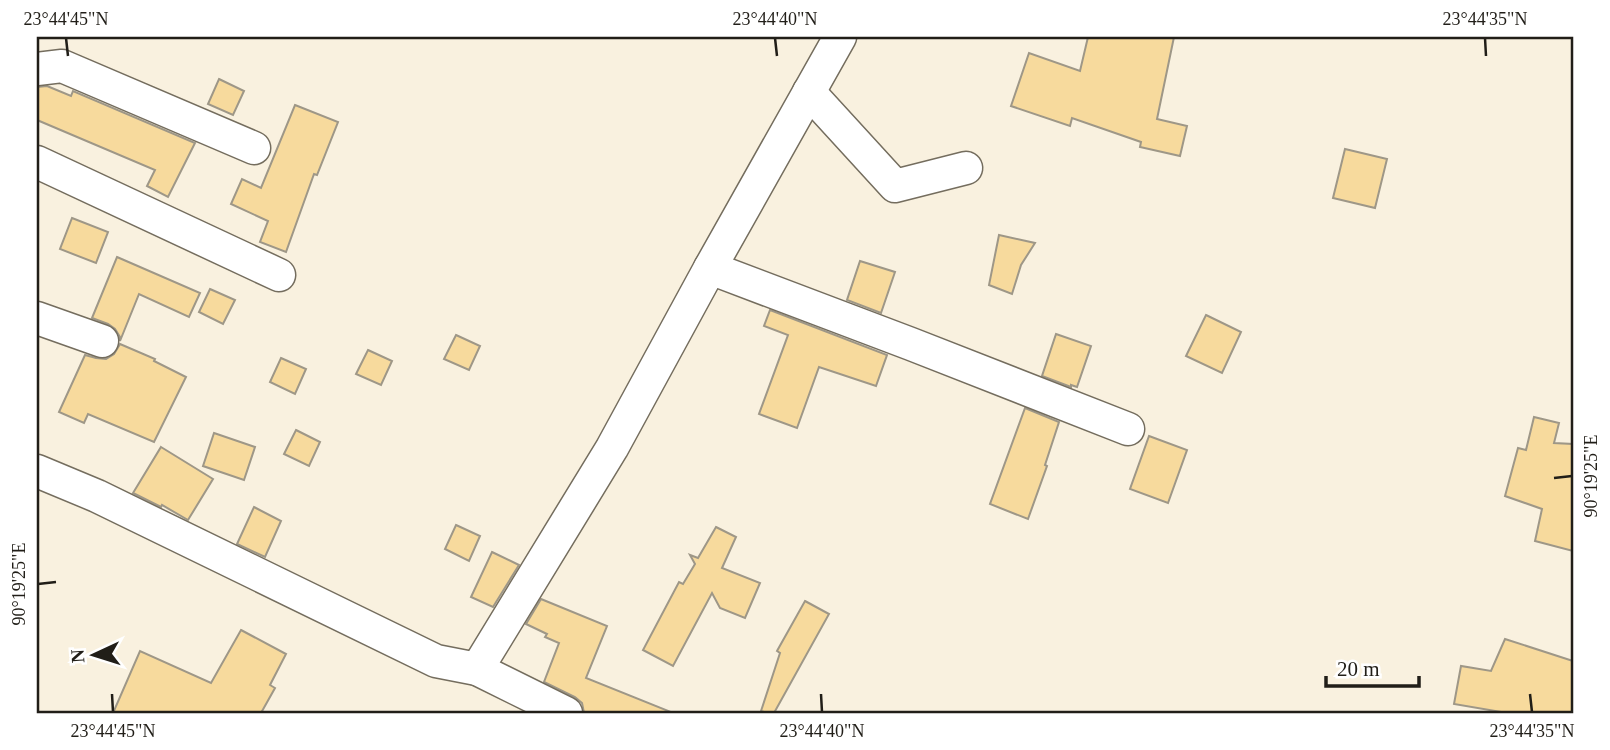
<svg xmlns="http://www.w3.org/2000/svg" width="1610" height="750" viewBox="0 0 1610 750" font-family="Georgia,serif">
  <style>
    .building { fill: #f7da9d; stroke: #9e9787; stroke-width: 2 }
    .lines { fill: none; stroke-linecap: round; stroke-linejoin: round }
    .minor-casing { stroke: #746d5e; stroke-width: 35 }
    .minor { stroke: #fff; stroke-width: 32 }
    .ticks { fill: none; stroke: #211e18; stroke-width: 2.5 }
    .neatline { fill: none; stroke: #211e18; stroke-width: 2.5 }
    .ticks-label { font-size: 18px; text-anchor: middle; fill: #211e18 }
  </style>
  <rect width="100%" height="100%" fill="#f9f1df"/>
  <g class="building">
    <polygon points="1088,37 1174,37 1157,119 1187,126 1180,156 1140,147 1141,142 1072,118 1070,126 1011,106 1029,53 1080,71"/>
    <polygon points="219,79 244,91 233,115 208,104"/>
    <polygon points="47,86 71,96 73,91 195,143 168,197 147,186 155,170 37,120 37,87"/>
    <polygon points="295,105 338,122 317,175 314,174 286,252 260,242 268,221 231,204 242,179 261,188"/>
    <polygon points="1345,149 1387,159 1375,208 1333,198"/>
    <polygon points="72,218 108,232 96,263 60,249"/>
    <polygon points="999,235 1035,243 1021,265 1012,294 989,285"/>
    <polygon points="117,257 200,293 189,317 139,294 120,341 120,337 115,329 108,324 92,318"/>
    <polygon points="860,261 895,272 881,313 847,300"/>
    <polygon points="210,289 235,300 223,324 199,312"/>
    <polygon points="770,310 887,355 876,386 819,367 797,428 759,414 788,335 764,326"/>
    <polygon points="1206,315 1241,332 1222,373 1186,356"/>
    <polygon points="1056,334 1091,346 1077,387 1071,385 1071,387 1042,376"/>
    <polygon points="456,335 480,346 469,370 444,359"/>
    <polygon points="120,344 155,359 154,361 186,377 154,442 88,414 84,423 59,412 85,355 96,358 106,359 114,354"/>
    <polygon points="368,350 392,361 381,385 356,374"/>
    <polygon points="281,358 306,369 295,394 270,382"/>
    <polygon points="1025,408 1059,422 1045,465 1047,466 1028,519 990,504"/>
    <polygon points="1534,417 1559,423 1554,443 1573,444 1573,551 1535,541 1542,509 1505,496 1518,448 1526,450"/>
    <polygon points="296,430 320,442 309,466 284,454"/>
    <polygon points="214,433 255,447 244,480 203,466"/>
    <polygon points="1149,436 1187,450 1168,503 1130,489"/>
    <polygon points="161,447 213,479 188,520 162,505 161,507 133,493"/>
    <polygon points="254,507 281,521 265,557 237,544"/>
    <polygon points="456,525 480,536 469,561 445,549"/>
    <polygon points="716,527 736,537 722,568 760,583 745,618 720,608 712,593 673,666 643,650 679,582 683,584 695,564 690,555 698,558"/>
    <polygon points="492,552 519,565 493,607 471,597"/>
    <polygon points="541,599 607,626 586,678 671,712 670,713 584,713 582,703 575,697 544,682 559,643 545,637 547,634 526,624"/>
    <polygon points="805,601 829,614 774,713 767,713 761,711 780,653 777,651"/>
    <polygon points="241,630 286,654 270,685 275,688 261,713 113,713 140,651 211,683"/>
    <polygon points="1505,639 1573,661 1573,713 1507,713 1454,704 1461,666 1491,671"/>
  </g>
  <g class="lines">
    <g class="minor-casing">
      <g id="minor">
        <polyline points="37,69 62,66 254,148"/>
        <polyline points="809,92 895,186 966,168"/>
        <polyline points="37,162 279,275"/>
        <polyline points="710,268 840,37"/>
        <polyline points="37,318 102,341"/>
        <polyline points="37,471 97,496 436,661 477,669 566,713"/>
        <polyline points="477,669 612,448 710,268 911,344 1128,429"/>
      </g>
    </g>
    <use href="#minor" class="minor"/>
  </g>
  <path class="ticks" d="M66 38 68 56M775 38 777 56M1485 38 1486 56M1554 478 1572 476M38 584 56 582M112 694 113 712M821 694 822 712M1530 694 1532 712"/>
  <rect width="1610" height="750" fill="none" stroke="#ffffff" stroke-width="77"/>
  <g transform="translate(94 655) rotate(266)" stroke="#ffffff" stroke-width="5" paint-order="stroke">
  <path d="M0-5L12 26L0 18L-12 26Z" fill="#211e18"/>
  <text y="-10" font-size="19" font-weight="bold" text-anchor="middle" fill="#211e18">N</text>
  </g>
  <path d="M1326 676v10h93v-10" fill="none" stroke="#211e18" stroke-width="3.5"/>
  <text x="1337" y="676" font-size="21" fill="#211e18" stroke="#ffffff" stroke-width="5" paint-order="stroke">20 m</text>
  <rect x="38" y="38" width="1534" height="674" class="neatline"/>
  <g class="ticks-label">
    <text x="66" y="25">23°44'45"N</text>
    <text x="775" y="25">23°44'40"N</text>
    <text x="1485" y="25">23°44'35"N</text>
    <text transform="translate(1591 476) rotate(-90)" y="6">90°19'25"E</text>
    <text transform="translate(19 584) rotate(-90)" y="6">90°19'25"E</text>
    <text x="113" y="737">23°44'45"N</text>
    <text x="822" y="737">23°44'40"N</text>
    <text x="1532" y="737">23°44'35"N</text>
  </g>
</svg>
